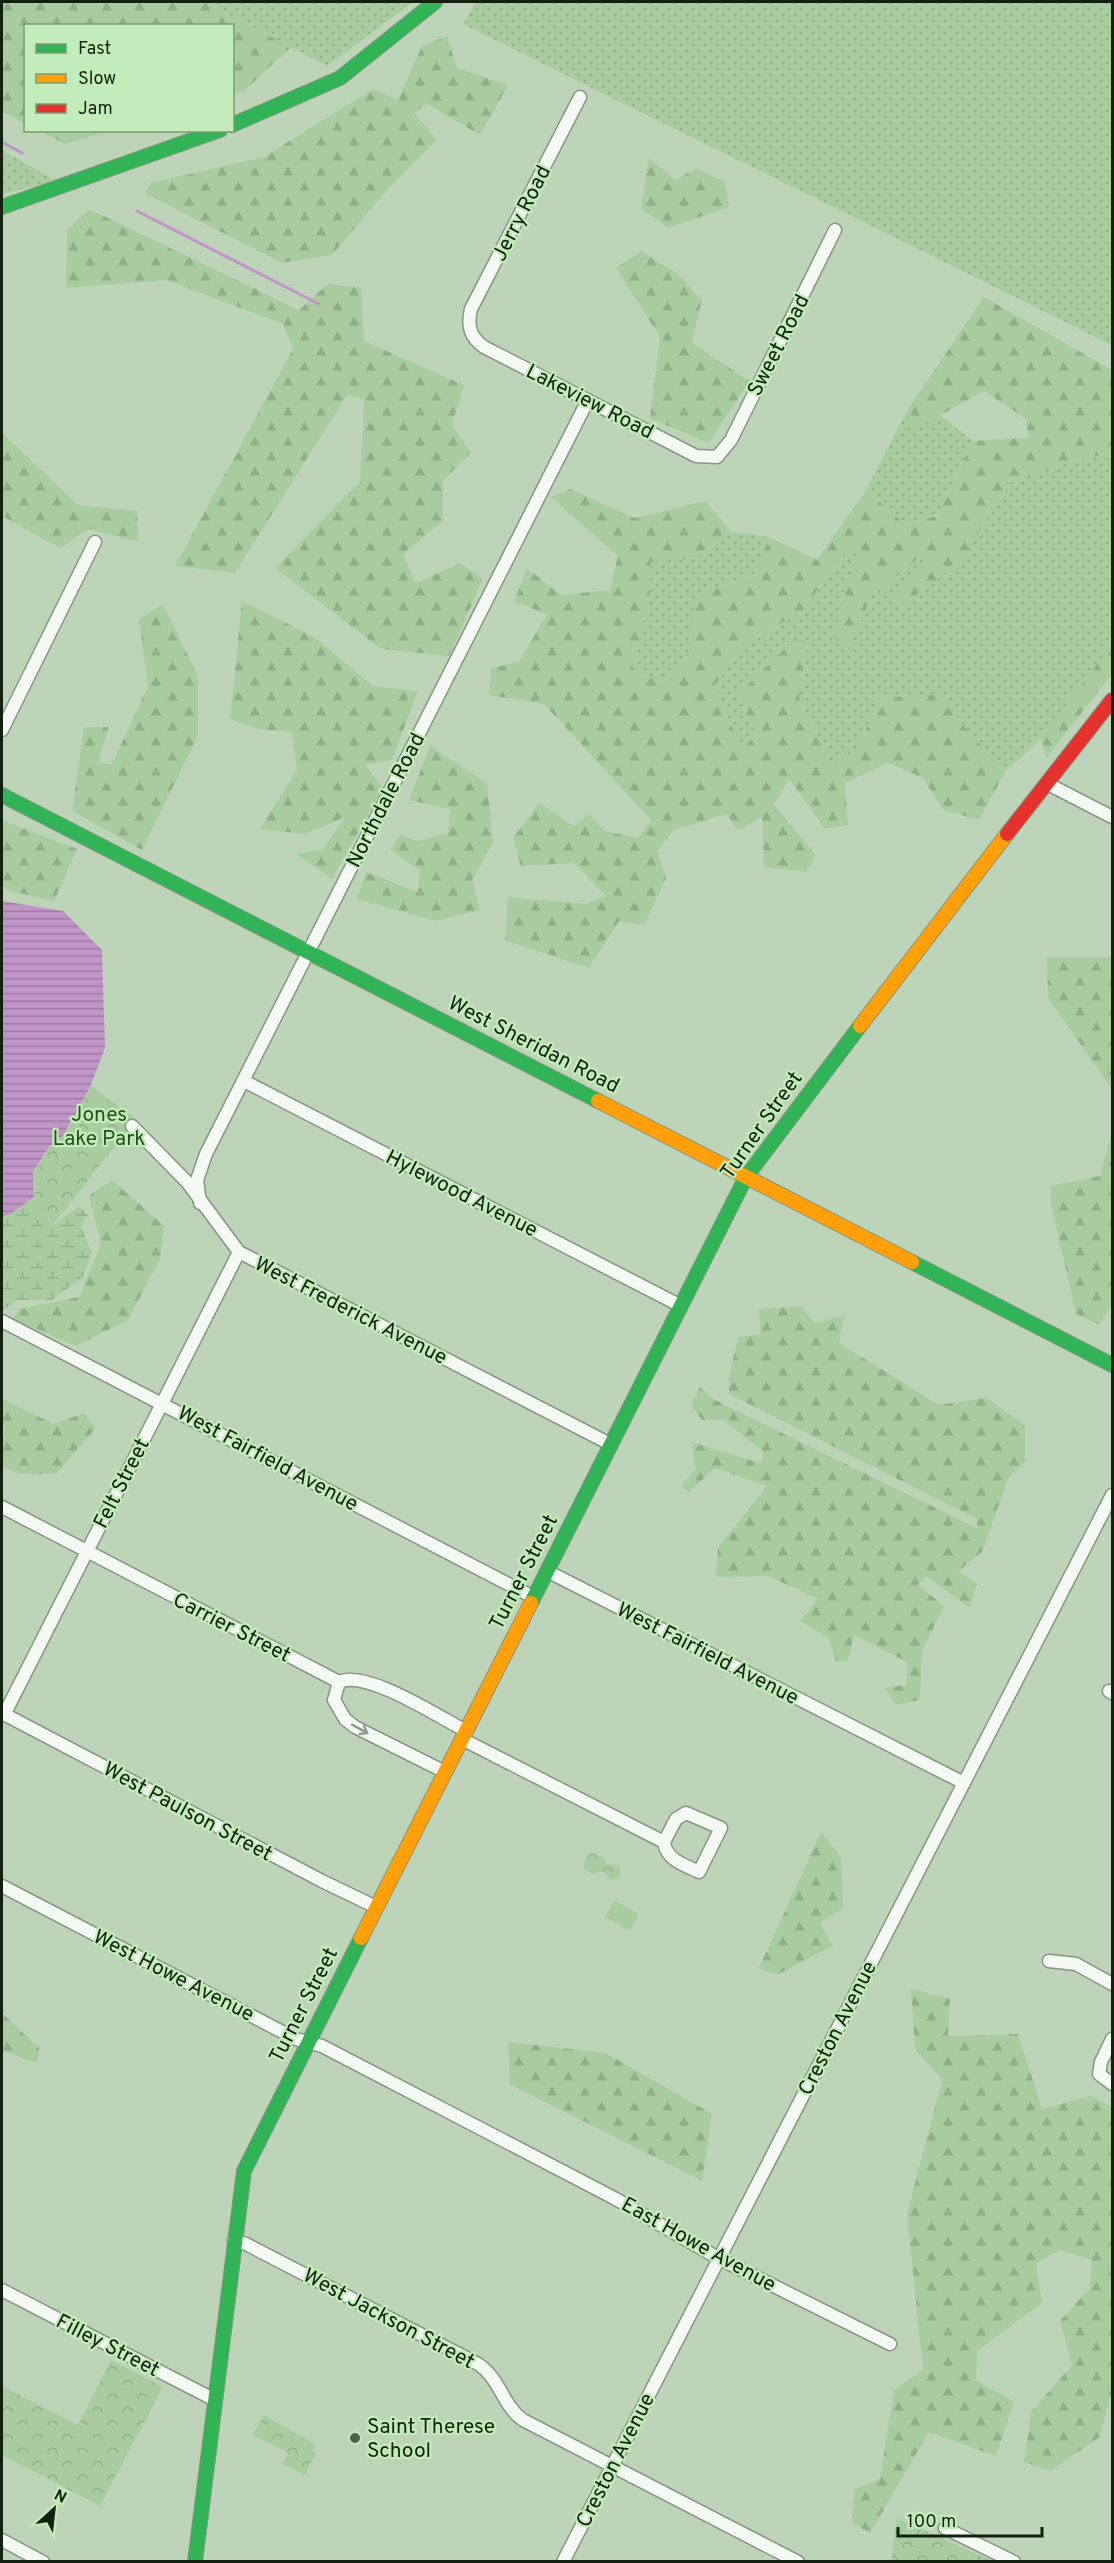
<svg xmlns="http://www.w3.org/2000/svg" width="1114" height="2563" viewBox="0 0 1114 2563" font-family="Overpass,sans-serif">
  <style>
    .grass { fill: url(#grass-dots) }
    .forest { fill: url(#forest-firs) }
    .wetland { fill: url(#wetland-marsh) }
    .park { fill: url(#park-crowns) }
    .pitch { fill: #a8cca0 }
    .water { fill: url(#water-rules) }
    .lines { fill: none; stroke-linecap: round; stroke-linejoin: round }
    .stream { stroke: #c096c8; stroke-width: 3 }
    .street-casing { stroke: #859682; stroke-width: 15 }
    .fast-casing { stroke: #859682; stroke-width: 16 }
    .slow-casing { stroke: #859682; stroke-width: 16 }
    .jam-casing { stroke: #859682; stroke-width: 16 }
    .street { stroke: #f5f9f4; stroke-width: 12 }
    .fast { stroke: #30b455; stroke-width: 14 }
    .slow { stroke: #ff9f0a; stroke-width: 14 }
    .jam { stroke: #e5322d; stroke-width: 14 }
    .oneway { stroke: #8f988d }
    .poi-dot { fill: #4e604a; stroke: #c2ecb9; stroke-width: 2 }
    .labels { text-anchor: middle; stroke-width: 4.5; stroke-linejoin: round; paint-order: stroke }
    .street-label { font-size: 21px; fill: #12210f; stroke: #c2ecb9 }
    .park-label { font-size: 21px; fill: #235219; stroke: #c2ecb9 }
    .poi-label { font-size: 21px; fill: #12210f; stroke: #c2ecb9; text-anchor: start }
  </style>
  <defs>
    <pattern id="grass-dots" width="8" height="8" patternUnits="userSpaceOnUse" patternTransform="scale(1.5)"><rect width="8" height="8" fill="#a8cca0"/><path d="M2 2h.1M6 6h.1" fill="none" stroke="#90af89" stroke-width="1.8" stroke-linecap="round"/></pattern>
    <pattern id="forest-firs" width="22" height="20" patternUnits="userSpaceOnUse" patternTransform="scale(1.5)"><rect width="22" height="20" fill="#a8cca0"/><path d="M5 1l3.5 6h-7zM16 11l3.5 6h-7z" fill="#90af89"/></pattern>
    <pattern id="wetland-marsh" width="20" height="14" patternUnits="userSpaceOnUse" patternTransform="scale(1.5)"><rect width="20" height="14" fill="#a8cca0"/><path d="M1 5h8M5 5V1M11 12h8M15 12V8" fill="none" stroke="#90af89"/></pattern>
    <pattern id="park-crowns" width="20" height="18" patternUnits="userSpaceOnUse" patternTransform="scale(1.5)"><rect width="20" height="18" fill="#a8cca0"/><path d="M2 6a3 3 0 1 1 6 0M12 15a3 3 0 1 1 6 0" fill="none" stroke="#90af89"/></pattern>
    <pattern id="water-rules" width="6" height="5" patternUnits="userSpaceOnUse" patternTransform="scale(1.5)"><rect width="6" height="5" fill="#c096c8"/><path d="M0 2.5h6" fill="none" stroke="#9b7aa1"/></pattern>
  </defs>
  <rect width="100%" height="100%" fill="#bdd4b8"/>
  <g class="grass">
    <polygon points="205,2 413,2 327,66"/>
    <polygon points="476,2 1112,2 1112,345 463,24"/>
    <polygon points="2,150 56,181 2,194"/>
    <polygon points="908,409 912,431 940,415 973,441 938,514 906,525 866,490"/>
    <polygon points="1112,453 1112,644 1041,739 1005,772 936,694 879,698 859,746 832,768 799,697 808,640 794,641 738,694 756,735 742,749 714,686 746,644 803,610 844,553 857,550 853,569 871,597 922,555 932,558 904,604 960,561 1009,483 1058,464"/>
    <polygon points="732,532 769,537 756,574 696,596 689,653 664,682 631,672 649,603 651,561 696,558"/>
  </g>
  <g class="forest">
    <polygon points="2,2 205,2 291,47 244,91 233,94 232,26 26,26 25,124 2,112"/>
    <polygon points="447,36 457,68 508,85 480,135 427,104 414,113 437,140 388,189 332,255 282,263 145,193 151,183 264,157 373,89 398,100 422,46"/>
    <polygon points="39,131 110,131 65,144"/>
    <polygon points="649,158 676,180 696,168 725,182 729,207 668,228 641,208"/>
    <polygon points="89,209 299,310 328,284 361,288 364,341 464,385 452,425 471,453 443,480 443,521 403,554 416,583 460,563 483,579 449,656 381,649 275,568 360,482 364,400 347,395 235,573 175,566 293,349 283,324 166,280 66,288 67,231"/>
    <polygon points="641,251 678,274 702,300 692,343 750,381 708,443 650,418 660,337 616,268"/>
    <polygon points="984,297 1112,370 1112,453 1058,464 1009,483 961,561 904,604 892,595 931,558 922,555 871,597 849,649 834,637 857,551 844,553 803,610 746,644 714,686 742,749 756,735 738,694 794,640 808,640 799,697 832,768 859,746 879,698 936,694 1005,772 979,820 943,810 923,778 888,763 845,783 848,825 825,829 789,779 774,805 816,855 806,872 764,867 762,817 738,831 727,814 674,830 657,851 666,878 644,925 619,921 589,968 505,940 508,897 586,904 606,896 574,863 521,866 513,838 539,803 574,826 589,814 604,831 638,838 651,820 544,704 489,695 491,668 519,662 547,614 514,602 527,568 561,595 610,590 618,556 551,497 570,489 635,518 705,501 732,532 696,558 651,562 649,603 631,672 664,682 689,653 696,596 756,574 769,537 817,560 866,490 906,525 938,515 973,441 1029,438 1025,418 984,391 912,431 908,409"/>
    <polygon points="2,433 78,505 137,511 138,542 89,529 60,548 2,516"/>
    <polygon points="242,601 314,637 373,686 418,691 392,760 365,765 383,788 332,879 296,854 323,849 345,817 305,834 260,829 297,770 292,732 259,729 230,719"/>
    <polygon points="163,604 198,676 198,736 142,850 72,811 84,727 109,727 98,763 112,764 148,686 139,619"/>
    <polygon points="1112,644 1112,674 1046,758 1041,739"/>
    <polygon points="430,746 487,783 493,843 472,880 480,910 436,921 357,899 366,872 418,892 420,870 390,850 400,835 418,841 448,833 450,809 409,800"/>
    <polygon points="2,820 77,849 54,901 10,891 2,886"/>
    <polygon points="1047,957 1112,957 1112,1089 1048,998"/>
    <polygon points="1112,1132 1112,1305 1099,1325 1076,1314 1051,1205 1051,1186 1100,1176"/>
    <polygon points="112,1180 164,1226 160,1259 128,1320 76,1346 13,1319 19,1309 79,1297 101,1244 89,1196"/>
    <polygon points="800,1306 815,1323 845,1315 839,1343 939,1405 986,1398 1025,1425 1025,1462 1009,1477 982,1552 958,1571 977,1584 970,1608 926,1576 918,1585 944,1606 922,1651 920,1700 896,1705 885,1688 906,1685 907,1662 854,1635 848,1661 836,1662 829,1638 800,1621 818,1599 768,1576 716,1577 718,1548 767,1486 715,1468 689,1492 682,1485 696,1469 691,1442 760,1463 764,1452 723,1420 702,1420 691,1405 700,1387 715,1400 977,1528 977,1519 729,1394 729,1377 738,1337 760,1334 759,1309"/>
    <polygon points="2,1399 54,1424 84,1413 96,1428 56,1474 19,1474 2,1466 2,1442 5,1429 2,1424"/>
    <polygon points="821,1832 841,1857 843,1908 820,1923 833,1946 777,1975 759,1968"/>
    <polygon points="911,1989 950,1999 948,2036 1018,2034 1042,2109 1090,2096 1112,2107 1112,2390 1100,2437 1050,2471 1024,2462 1031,2412 1072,2365 1060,2321 1090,2288 1092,2260 1060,2250 1036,2263 1042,2303 977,2351 976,2380 1014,2402 996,2456 929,2432 870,2533 852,2523 855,2489 880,2479 894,2390 923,2370 907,2214 942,2080 915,2049"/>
    <polygon points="2,2013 39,2048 38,2063 2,2051"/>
    <polygon points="508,2042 606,2053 712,2114 702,2181 510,2084"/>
  </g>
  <polygon class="wetland" points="34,1197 28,1207 53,1226 79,1206 88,1215 81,1227 92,1253 83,1277 52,1300 17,1300 2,1311 2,1216 9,1215"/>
  <g class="park">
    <polygon points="91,1086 136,1119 52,1226 28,1207 35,1196 34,1172 49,1148 64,1136"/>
    <polygon points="593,1853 604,1858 606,1864 619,1866 621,1872 617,1878 612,1880 602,1871 593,1874 584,1869 583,1865 588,1855"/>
    <polygon points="111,2360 163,2387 100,2506 2,2455 2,2386 78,2425"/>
    <polygon points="264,2415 315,2444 312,2451 316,2453 305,2475 282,2464 288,2453 253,2435"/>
    <polygon points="897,2518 992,2561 891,2561"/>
  </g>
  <polygon class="pitch" points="614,1900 639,1914 630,1931 605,1917"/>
  <polygon class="water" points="2,901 63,911 102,950 105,1048 90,1087 63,1136 49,1147 33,1172 34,1197 9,1215 2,1216"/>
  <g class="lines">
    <g class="stream">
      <polyline points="2,142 22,153"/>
      <polyline points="137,211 319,304"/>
    </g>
    <g class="street-casing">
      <g id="street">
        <path d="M580 97 471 309C467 326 470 337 484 347L696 456 717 457 731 440 835 230"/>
        <polyline points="2,730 95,542"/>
        <polyline points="1048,784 1112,817"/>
        <polyline points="244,1081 681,1306"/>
        <polyline points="132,1126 187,1182 239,1252 610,1444"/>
        <polyline points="200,1203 197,1180 206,1154 588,400"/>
        <polyline points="2,1321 533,1597"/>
        <path d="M2 1507 339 1682C366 1669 439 1717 466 1731"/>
        <polyline points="547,1571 964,1783"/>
        <polyline points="339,1682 334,1700 345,1719 355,1727 445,1772"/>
        <polyline points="1109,1691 1112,1693"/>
        <polyline points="2,1713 322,1881 376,1907"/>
        <polyline points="4,1715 239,1252"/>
        <path d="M462 1739 664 1842C666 1860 685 1865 699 1872L721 1828 686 1813 676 1819 664 1842"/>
        <polyline points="2,1886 296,2039 322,2046 614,2198 718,2258 890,2344"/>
        <polyline points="1049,1961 1076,1964 1112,1984"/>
        <polyline points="1112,2039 1101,2062 1099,2074 1112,2084"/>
        <path d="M234 2240 246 2244 478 2364C500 2378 502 2405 523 2420L798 2562"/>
        <polyline points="2,2290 215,2400"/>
        <polyline points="945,2528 1014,2562"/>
        <polyline points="2,2540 43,2562"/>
        <polyline points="563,2562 1112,1495"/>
      </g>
    </g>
    <g class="fast-casing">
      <g id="fast">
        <polyline points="232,125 340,78 435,2"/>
        <polyline points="2,207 220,130"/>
        <polyline points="2,795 598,1101"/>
        <polyline points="912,1262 1112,1365"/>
        <polyline points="531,1603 746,1177 860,1026"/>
        <polyline points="195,2562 244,2171 361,1938"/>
      </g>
    </g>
    <g class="slow-casing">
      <g id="slow">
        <polyline points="860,1026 1007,834"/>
        <polyline points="598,1101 912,1262"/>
        <polyline points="361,1938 531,1603"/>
      </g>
    </g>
    <g class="jam-casing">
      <polyline id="jam" points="1007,834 1112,700"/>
    </g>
    <use href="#street" class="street"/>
    <use href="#fast" class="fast"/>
    <use href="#slow" class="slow"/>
    <use href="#jam" class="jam"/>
  </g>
  <defs><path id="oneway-shaft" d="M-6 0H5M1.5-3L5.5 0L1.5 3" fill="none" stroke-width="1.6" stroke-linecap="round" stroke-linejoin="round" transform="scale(1.5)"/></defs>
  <use class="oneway" href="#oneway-shaft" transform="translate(360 1729) rotate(29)"/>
  <circle class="poi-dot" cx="355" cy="2438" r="6"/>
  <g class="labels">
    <g class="street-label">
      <text transform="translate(521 213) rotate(-63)" y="7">Jerry Road</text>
      <text transform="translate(778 345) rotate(-63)" y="7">Sweet Road</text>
      <text transform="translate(590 401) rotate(27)" y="7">Lakeview Road</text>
      <text transform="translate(385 800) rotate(-63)" y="7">Northdale Road</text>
      <text transform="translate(534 1044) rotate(27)" y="7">West Sheridan Road</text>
      <text transform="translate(761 1125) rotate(-55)" y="7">Turner Street</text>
      <text transform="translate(462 1193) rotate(27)" y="7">Hylewood Avenue</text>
      <text transform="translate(351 1310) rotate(27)" y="7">West Frederick Avenue</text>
      <text transform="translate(268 1458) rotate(28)" y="7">West Fairfield Avenue</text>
      <text transform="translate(121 1483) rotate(-63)" y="7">Felt Street</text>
      <text transform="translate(523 1572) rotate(-63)" y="7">Turner Street</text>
      <text transform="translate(232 1627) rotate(27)" y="7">Carrier Street</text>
      <text transform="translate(708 1653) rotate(27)" y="7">West Fairfield Avenue</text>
      <text transform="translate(188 1811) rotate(28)" y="7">West Paulson Street</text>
      <text transform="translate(174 1975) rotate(27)" y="7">West Howe Avenue</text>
      <text transform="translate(303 2005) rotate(-63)" y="7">Turner Street</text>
      <text transform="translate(837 2028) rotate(-63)" y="7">Creston Avenue</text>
      <text transform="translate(699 2244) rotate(29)" y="7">East Howe Avenue</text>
      <text transform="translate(389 2318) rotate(28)" y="7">West Jackson Street</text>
      <text transform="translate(108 2345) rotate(27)" y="7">Filley Street</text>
      <text transform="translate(615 2460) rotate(-63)" y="7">Creston Avenue</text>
    </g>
    <g class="park-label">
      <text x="99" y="1121">Jones<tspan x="99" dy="24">Lake Park</tspan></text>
    </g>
    <g class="poi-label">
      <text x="367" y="2433">Saint Therese<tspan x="367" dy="24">School</tspan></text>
    </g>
  </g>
  <rect width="1114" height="2563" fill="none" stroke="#12210f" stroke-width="6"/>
  <rect x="24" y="24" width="210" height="108" fill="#c2ecb9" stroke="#7c9b75" stroke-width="1.5"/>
  <rect x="36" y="44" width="30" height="9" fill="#30b455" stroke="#7c9b75" stroke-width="1.5"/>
  <text x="78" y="54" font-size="18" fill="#12210f">Fast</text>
  <rect x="36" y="74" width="30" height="9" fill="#ff9f0a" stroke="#7c9b75" stroke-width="1.5"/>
  <text x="78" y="84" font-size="18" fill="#12210f">Slow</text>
  <rect x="36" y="104" width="30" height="9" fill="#e5322d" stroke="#7c9b75" stroke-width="1.5"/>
  <text x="78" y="114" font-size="18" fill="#12210f">Jam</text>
  <g transform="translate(54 2509) rotate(27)" stroke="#c2ecb9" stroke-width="4.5" paint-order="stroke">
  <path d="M0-4.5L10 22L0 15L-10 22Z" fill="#12210f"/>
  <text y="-9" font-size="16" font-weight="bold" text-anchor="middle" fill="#12210f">N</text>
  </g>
  <path d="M898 2527v9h144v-9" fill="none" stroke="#12210f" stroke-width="3"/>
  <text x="907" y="2527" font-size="18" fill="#12210f" stroke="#c2ecb9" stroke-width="4.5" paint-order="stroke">100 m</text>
</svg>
